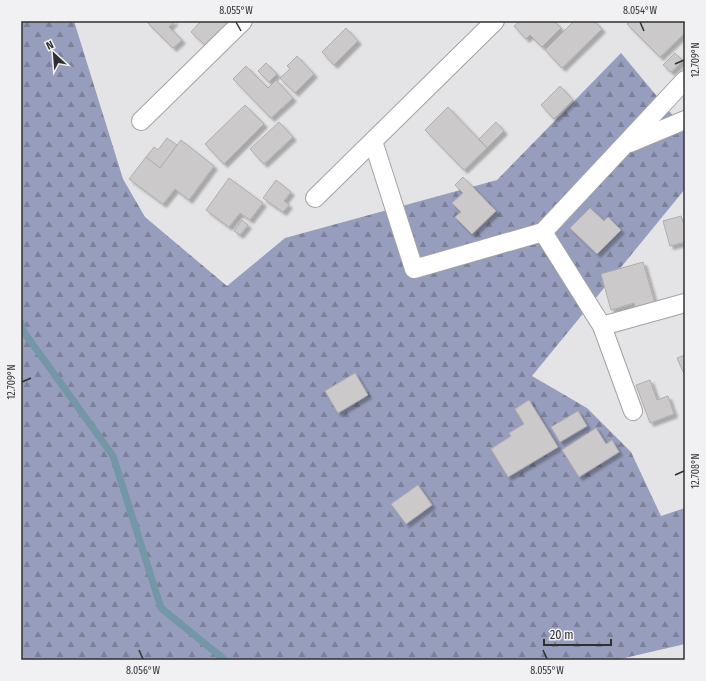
<svg xmlns="http://www.w3.org/2000/svg" width="706" height="681" viewBox="0 0 706 681" font-family="'Fira Sans Condensed',sans-serif">
  <style>
    .forest { fill: url(#forest-firs) }
    .lines { fill: none; stroke-linecap: round; stroke-linejoin: round }
    .stream { stroke: #7397a6; stroke-width: 7 }
    .building { fill: #cbc9c9; stroke: #b0adad; filter: url(#shadow) }
    .minor-casing { stroke: #a2a3a5; stroke-width: 20 }
    .minor { stroke: #fff; stroke-width: 18 }
    .ticks { fill: none; stroke: #303030; stroke-width: 1.5 }
    .neatline { fill: none; stroke: #303030; stroke-width: 1.5 }
    .ticks-label { font-size: 10px; text-anchor: middle; fill: #303030 }
  </style>
  <defs>
    <pattern id="forest-firs" width="22" height="20" patternUnits="userSpaceOnUse"><rect width="22" height="20" fill="#979dbc"/><path d="M5 1l3.5 6h-7zM16 11l3.5 6h-7z" fill="#7c8099"/></pattern>
    <filter id="shadow"><feDropShadow dx="3.5" dy="3.5" stdDeviation="1" flood-color="#0004"/></filter>
  </defs>
  <rect width="100%" height="100%" fill="#e4e4e6"/>
  <polygon class="forest" points="21,21 74,21 123,179 145,217 227,286 285,238 497,180 621,53 685,130 685,189 532,376 587,408 631,452 661,516 685,508 685,644 616,660 21,660"/>
  <g class="lines">
    <polyline class="stream" points="21,323 24,332 113,456 161,608 225,660"/>
  </g>
  <g class="building">
    <polygon points="146,21 175,21 169,27 182,40 173,48"/>
    <polygon points="201,21 229,21 205,45 191,32"/>
    <polygon points="520,21 554,21 561,28 542,47 530,35 526,39 514,26"/>
    <polygon points="574,21 595,21 595,22 602,29 562,68 545,50"/>
    <polygon points="631,21 685,21 685,33 660,57 627,24"/>
    <polygon points="346,28 358,41 334,65 322,52"/>
    <polygon points="675,53 683,61 671,72 663,65"/>
    <polygon points="297,56 314,74 295,93 280,78 290,69 287,66"/>
    <polygon points="266,63 277,74 269,82 258,71"/>
    <polygon points="246,66 268,88 276,80 293,98 271,118 233,79"/>
    <polygon points="560,86 573,100 554,119 541,105"/>
    <polygon points="245,105 264,124 224,164 205,144"/>
    <polygon points="448,107 487,148 464,170 425,130"/>
    <polygon points="279,122 293,137 264,164 250,149"/>
    <polygon points="496,122 504,131 487,148 479,139"/>
    <polygon points="167,138 177,145 160,168 146,157 154,147 158,150"/>
    <polygon points="181,140 214,166 189,200 175,189 163,204 129,179 146,157 160,168"/>
    <polygon points="463,177 496,211 472,234 455,217 461,212 452,203 463,193 455,185"/>
    <polygon points="229,178 263,203 250,220 240,213 229,227 206,210"/>
    <polygon points="276,180 291,192 284,201 289,205 283,212 263,198"/>
    <polygon points="590,208 604,221 608,217 621,230 597,254 570,228"/>
    <polygon points="681,216 685,228 685,242 670,246 663,221"/>
    <polygon points="242,220 248,225 240,235 234,231"/>
    <polygon points="643,262 656,307 637,312 634,303 611,310 601,274"/>
    <polygon points="685,355 685,376 677,358"/>
    <polygon points="355,373 368,395 338,413 325,391"/>
    <polygon points="650,380 657,400 668,396 674,414 650,423 636,385"/>
    <polygon points="529,400 558,447 508,477 491,449 511,436 509,433 524,424 515,409"/>
    <polygon points="578,411 587,426 560,442 551,427"/>
    <polygon points="596,428 606,444 612,440 619,452 579,477 562,450"/>
    <polygon points="418,485 432,505 406,524 391,504"/>
  </g>
  <g class="lines">
    <g class="minor-casing">
      <g id="minor">
        <polyline points="141,121 243,21"/>
        <polyline points="373,141 414,269 543,232 685,80"/>
        <polyline points="630,143 685,120"/>
        <polyline points="315,198 495,21"/>
        <polyline points="543,232 602,326 633,411"/>
        <polyline points="602,326 685,303"/>
      </g>
    </g>
    <use href="#minor" class="minor"/>
  </g>
  <path class="ticks" d="M236 22 241 31M640 22 644 31M675 64 684 60M22 382 31 378M675 475 684 471M139 650 143 659M543 650 547 659"/>
  <rect width="706" height="681" fill="none" stroke="#f1f1f3" stroke-width="44"/>
  <g transform="translate(54 54) rotate(334)" stroke="#f1f1f3" stroke-width="3" paint-order="stroke">
  <path d="M0-3L7 15L0 10L-7 15Z" fill="#303030"/>
  <text y="-6" font-size="11" font-weight="bold" text-anchor="middle" fill="#303030">N</text>
  </g>
  <path d="M544 639v6h67v-6" fill="none" stroke="#303030" stroke-width="2"/>
  <text x="550" y="639" font-size="12" fill="#303030" stroke="#f1f1f3" stroke-width="3" paint-order="stroke">20 m</text>
  <rect x="22" y="22" width="662" height="637" class="neatline"/>
  <g class="ticks-label">
    <text x="236" y="14">8.055°W</text>
    <text x="640" y="14">8.054°W</text>
    <text transform="translate(695 60) rotate(-90)" y="4">12.709°N</text>
    <text transform="translate(11 382) rotate(-90)" y="4">12.709°N</text>
    <text transform="translate(695 471) rotate(-90)" y="4">12.708°N</text>
    <text x="143" y="674">8.056°W</text>
    <text x="547" y="674">8.055°W</text>
  </g>
</svg>
